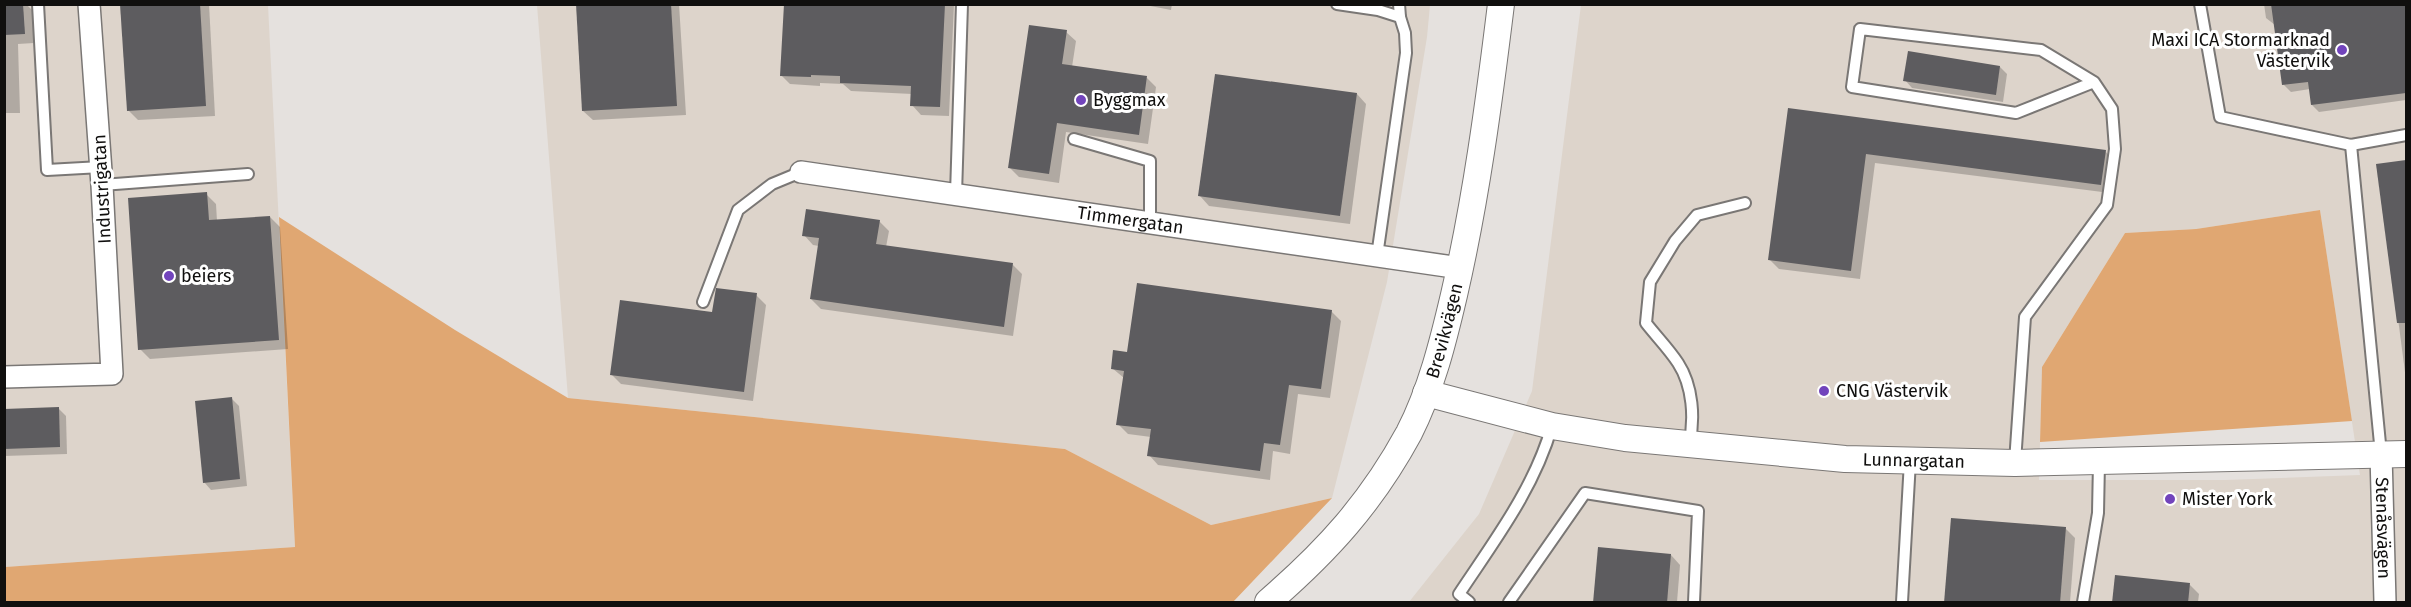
<svg xmlns="http://www.w3.org/2000/svg" width="2411" height="607" viewBox="0 0 2411 607" font-family="'Fira Sans',sans-serif">
  <style>
    .built { fill: #ddd4cb; fill-rule: evenodd }
    .forest { fill: #e0a772 }
    .shadow { fill: #0003 }
    .building { fill: #5d5c5f }
    .lines { fill: none; stroke-linecap: round; stroke-linejoin: round }
    .service-casing { stroke: #7a7775; stroke-width: 14 }
    .minor-casing { stroke: #7a7775; stroke-width: 24 }
    .tertiary-casing { stroke: #7a7775; stroke-width: 28 }
    .service { stroke: #fff; stroke-width: 10 }
    .minor { stroke: #fff; stroke-width: 21 }
    .tertiary { stroke: #fff; stroke-width: 26 }
    .poi-dot { fill: #7244bc; stroke: #fff; stroke-width: 2 }
    .labels { text-anchor: middle; stroke-width: 6; stroke-linejoin: round; paint-order: stroke }
    .poi-label { font-size: 18px; fill: #100f0e; stroke: #fff; text-anchor: start }
    .street-label { font-size: 18px; fill: #100f0e; stroke: #fff }
  </style>
  <rect width="100%" height="100%" fill="#e5e1de"/>
  <g class="built">
    <polygon points="5,5 268,5 295,547 5,567"/>
    <polygon points="537,5 1430,5 1427,37 1387,282 1332,498 1211,525 1065,449 568,398"/>
    <path d="M1581 5H2406V602H1409L1479 514 1532 391ZM2320 210 2360 475 2225 480H2039L2042 367 2125 233 2196 229Z"/>
  </g>
  <g class="forest">
    <polygon points="2320,210 2352,421 2040,442 2042,367 2125,233 2196,229"/>
    <polygon points="279,217 455,330 568,398 1065,449 1211,525 1332,498 1233,602 5,602 5,567 295,547"/>
  </g>
  <g class="shadow">
    <polygon points="4,4 26,4 32,10 34,43 18,44 20,113 4,113"/>
    <polygon points="122,4 209,4 215,116 138,120 128,110"/>
    <polygon points="577,4 679,4 686,115 593,120 583,111"/>
    <polygon points="786,4 954,4 949,116 921,115 912,105 912,94 851,91 843,84 820,83 820,86 790,84 781,75"/>
    <polygon points="1140,4 1172,4 1171,10"/>
    <polygon points="2264,4 2406,4 2406,100 2319,112 2312,105 2310,89 2291,92 2283,84 2275,25 2266,18"/>
    <polygon points="1066,32 1076,41 1072,67 1147,78 1156,87 1148,144 1066,132 1059,183 1019,177 1009,167"/>
    <polygon points="2000,67 2007,74 2003,102 1912,88 1905,80"/>
    <polygon points="1357,94 1366,104 1350,224 1209,206 1200,196"/>
    <polygon points="1789,110 2105,151 2114,161 2110,193 1875,163 1860,279 1779,269 1769,259"/>
    <polygon points="2406,162 2406,380 2378,165"/>
    <polygon points="206,194 216,204 217,221 270,217 280,227 288,349 150,359 140,349"/>
    <polygon points="879,221 889,231 886,247 1012,264 1022,274 1013,336 821,309 811,299 819,246 813,245 804,235"/>
    <polygon points="756,295 766,305 753,401 621,384 612,375 713,313"/>
    <polygon points="1331,311 1341,321 1330,398 1298,394 1290,454 1273,451 1270,480 1158,465 1149,455 1151,437 1128,434 1118,424 1124,378 1112,368 1128,353"/>
    <polygon points="232,399 239,406 247,486 211,490 204,482"/>
    <polygon points="58,408 66,416 67,454 4,456 4,410"/>
    <polygon points="2065,528 2075,538 2070,602 1945,602"/>
    <polygon points="1671,555 1680,565 1677,602 1594,602"/>
    <polygon points="2190,585 2199,594 2198,602 2114,602"/>
  </g>
  <g class="building">
    <polygon points="4,4 23,4 25,34 4,35"/>
    <polygon points="120,4 200,4 206,106 127,111"/>
    <polygon points="576,4 671,4 677,106 582,111"/>
    <polygon points="784,4 945,4 940,107 910,106 911,86 840,83 840,76 811,75 811,77 780,76"/>
    <polygon points="2271,4 2406,4 2406,93 2311,105 2308,82 2282,85"/>
    <polygon points="1029,25 1067,30 1062,64 1147,76 1139,135 1057,123 1049,174 1008,168"/>
    <polygon points="1908,51 2000,66 1996,95 1903,81"/>
    <polygon points="1215,74 1357,93 1340,216 1198,196"/>
    <polygon points="1788,108 2106,150 2101,185 1866,154 1851,271 1768,260"/>
    <polygon points="2406,160 2406,323 2397,323 2376,164"/>
    <polygon points="207,192 209,220 270,216 279,340 138,350 128,198"/>
    <polygon points="806,209 880,220 876,244 1013,263 1004,327 810,299 819,238 802,236"/>
    <polygon points="1137,283 1332,310 1321,389 1289,385 1280,445 1264,443 1260,471 1147,456 1151,429 1116,425 1124,371 1111,369 1113,350 1127,352"/>
    <polygon points="716,288 757,293 744,392 610,375 620,300 712,312"/>
    <polygon points="232,397 240,479 203,483 195,401"/>
    <polygon points="59,407 60,447 4,449 4,409"/>
    <polygon points="1951,518 2066,527 2060,603 1944,603"/>
    <polygon points="1598,547 1671,554 1667,603 1593,603"/>
    <polygon points="2115,575 2190,583 2188,603 2112,603"/>
  </g>
  <g class="lines">
    <g class="service-casing">
      <g id="service">
        <polyline points="38,4 47,170 101,167"/>
        <polyline points="1337,4 1378,10 1400,17 1405,33 1406,53 1377,256"/>
        <polyline points="1399,4 1400,17"/>
        <polyline points="2200,4 2220,117 2351,145 2406,135"/>
        <polyline points="1074,139 1150,161 1150,223"/>
        <polyline points="2351,145 2381,454"/>
        <polyline points="102,185 248,174"/>
        <polyline points="956,194 962,4"/>
        <polyline points="703,302 738,210 772,184 801,172"/>
        <path d="M1689 445C1695 419 1693 386 1678 363 1669 349 1656 336 1646 323L1650 282 1675 241 1697 215 1745 203"/>
        <polyline points="2015,462 2025,317 2107,205 2115,149 2112,109 2094,82 2041,50 1860,29 1852,87 2016,113 2094,82"/>
        <path d="M1469 602 1459 594C1494 541 1534 489 1552 426"/>
        <polyline points="1509,602 1585,493 1698,511 1694,602"/>
        <polyline points="1902,602 1910,461"/>
        <polyline points="2083,602 2098,513 2099,462"/>
      </g>
    </g>
    <g class="minor-casing">
      <g id="minor">
        <path id="s1" d="M801 172 1460 268"/>
        <polyline points="4,377 112,374 102,185 89,4"/>
        <path id="s2" d="M2381 454 2385 602"/>
      </g>
    </g>
    <g class="tertiary-casing">
      <g id="tertiary">
        <path id="s3" d="M1426 393 1552 426 1625 438 1845 459 2015 463 2406 454"/>
        <path id="s4" d="M1268 602C1327 551 1371 503 1409 433 1431 390 1443 342 1454 295 1476 200 1489 102 1501 4"/>
      </g>
    </g>
    <use href="#service" class="service"/>
    <use href="#minor" class="minor"/>
    <use href="#tertiary" class="tertiary"/>
  </g>
  <g class="poi-dot">
    <circle cx="2342" cy="50" r="6"/>
    <circle cx="1081" cy="100" r="6"/>
    <circle cx="169" cy="276" r="6"/>
    <circle cx="1824" cy="391" r="6"/>
    <circle cx="2170" cy="499" r="6"/>
  </g>
  <g class="labels">
    <g class="poi-label">
      <text x="2330" y="46" text-anchor="end">Maxi ICA Stormarknad<tspan x="2330" dy="21">Västervik</tspan></text>
      <text x="1093" y="106">Byggmax</text>
      <text x="181" y="282">beiers</text>
      <text x="1836" y="397">CNG Västervik</text>
      <text x="2182" y="505">Mister York</text>
    </g>
    <g class="street-label">
      <text transform="translate(102 189) rotate(-93)" y="6">Industrigatan</text>
      <text dy="6" stroke="none"><textPath href="#s1" startOffset="333">Timmergatan</textPath></text>
      <text dy="6" stroke="none"><textPath href="#s4" startOffset="330">Brevikvägen</textPath></text>
      <text dy="6" stroke="none"><textPath href="#s3" startOffset="494">Lunnargatan</textPath></text>
      <text dy="6" stroke="none"><textPath href="#s2" startOffset="74">Stenåsvägen</textPath></text>
    </g>
  </g>
  <rect width="2411" height="607" fill="none" stroke="#100f0e" stroke-width="12"/>
</svg>
